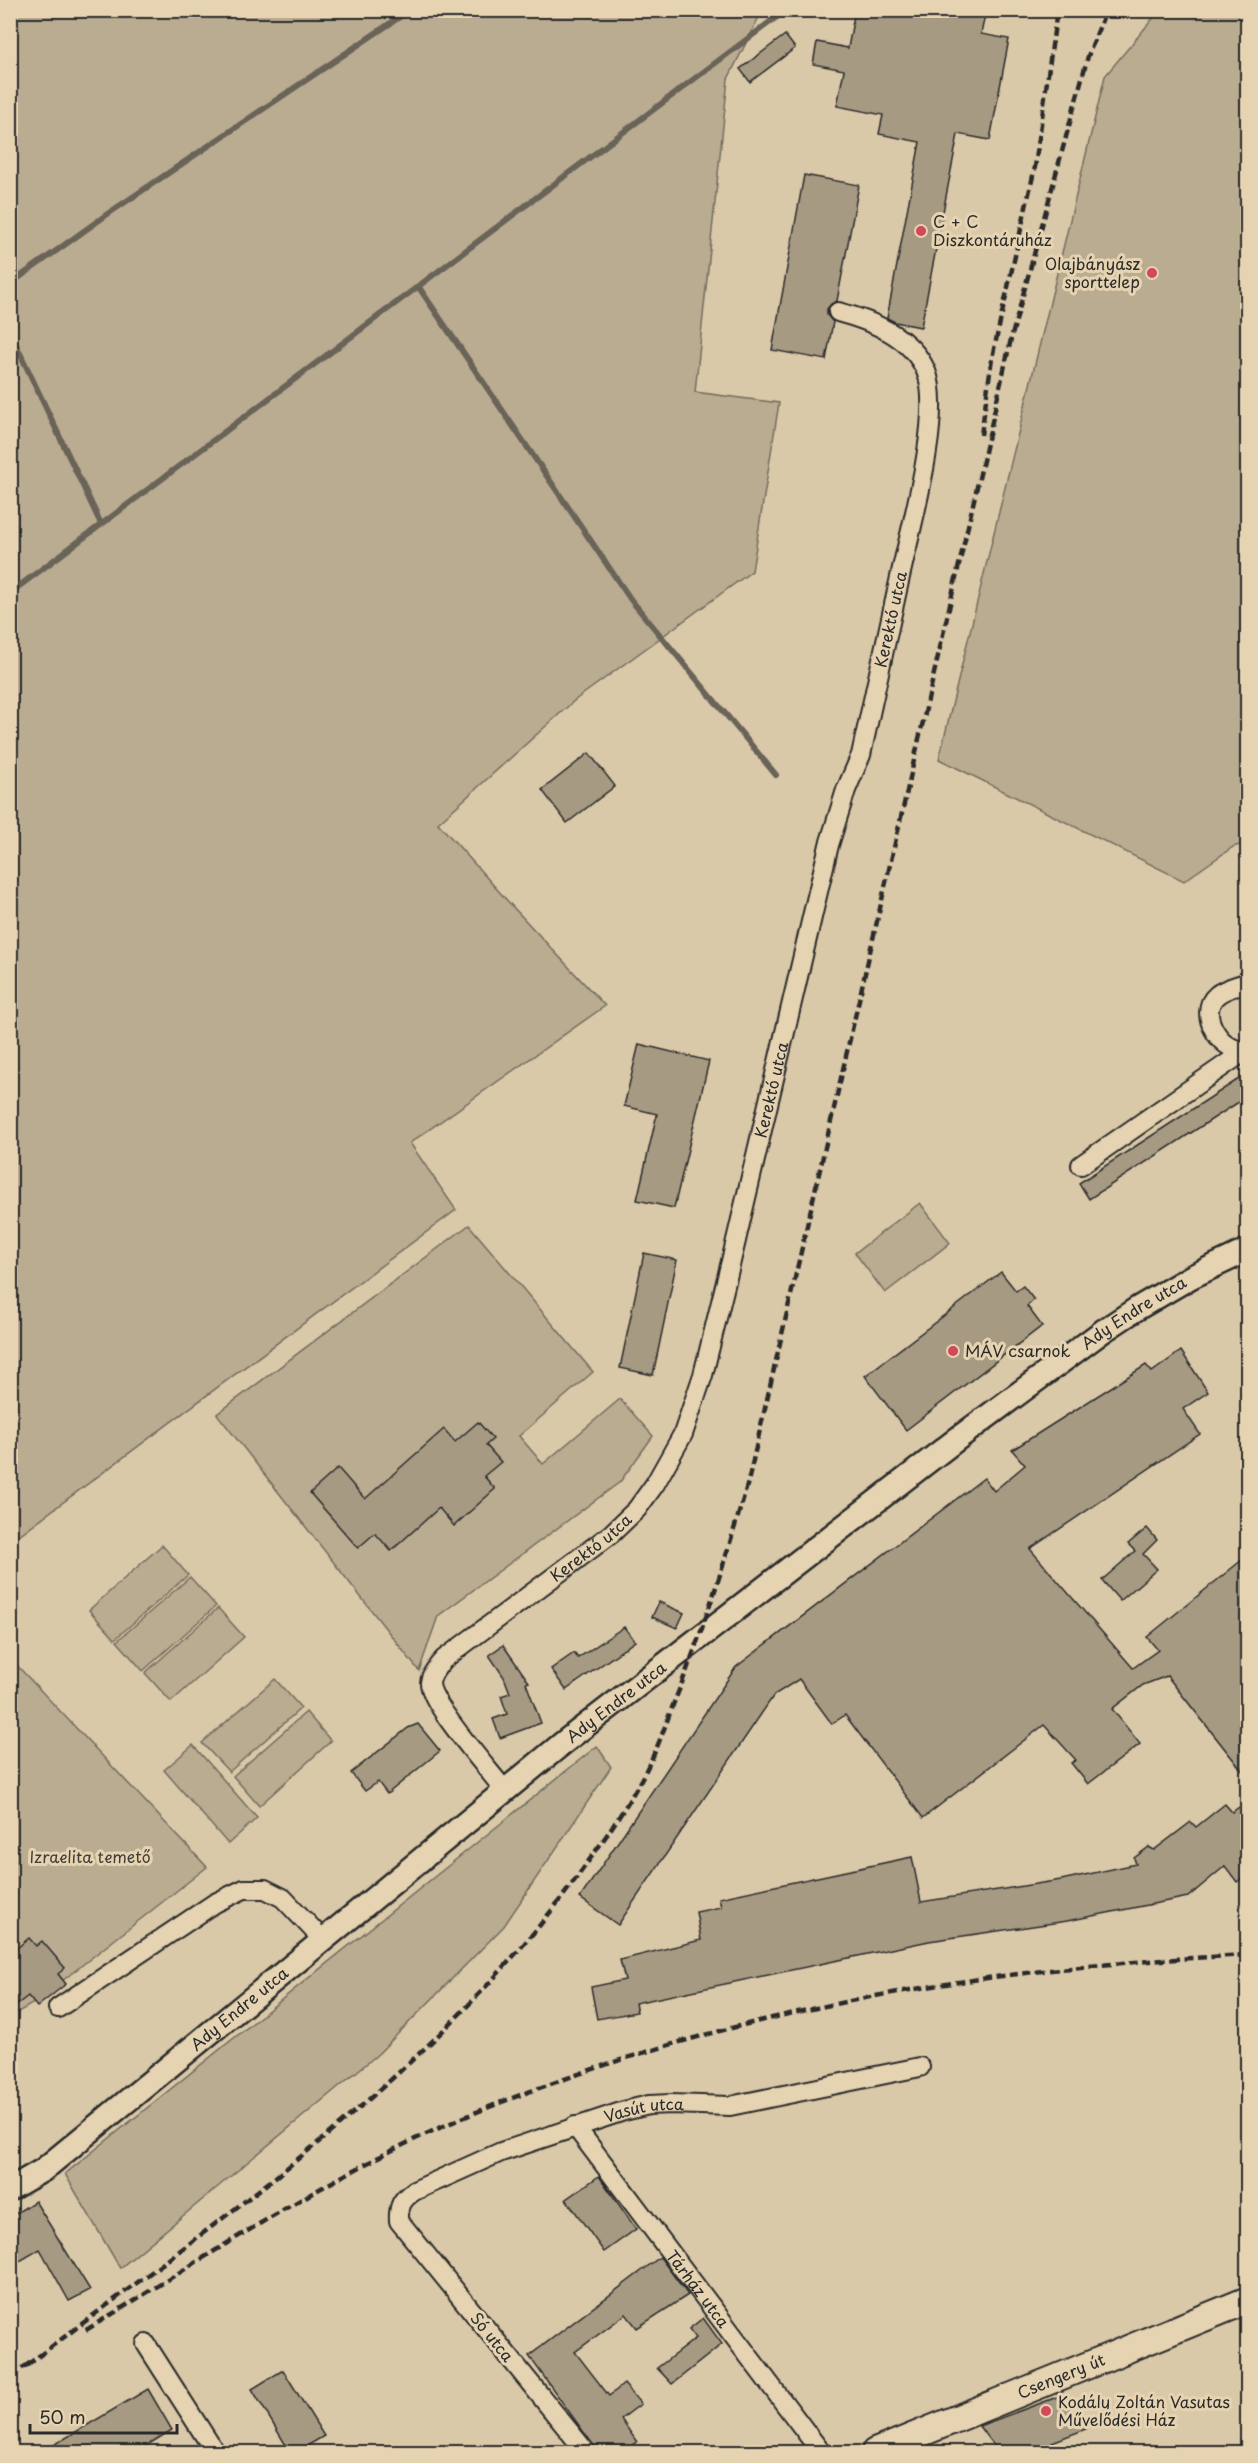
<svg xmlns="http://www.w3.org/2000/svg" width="1258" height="2463" viewBox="0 0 1258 2463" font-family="'Playpen Sans',sans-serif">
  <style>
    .green { fill: #baac91; stroke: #726c5e; stroke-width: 1.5 }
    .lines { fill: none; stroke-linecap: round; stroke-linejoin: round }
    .stream { stroke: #696358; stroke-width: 6 }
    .building { fill: #a69a83; stroke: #2b2b2b; stroke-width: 1.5 }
    .minor-casing { stroke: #2b2b2b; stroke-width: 22 }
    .tertiary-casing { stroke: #2b2b2b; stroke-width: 27 }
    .secondary-casing { stroke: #2b2b2b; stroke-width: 30 }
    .minor { stroke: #e5d3b1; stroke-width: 18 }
    .tertiary { stroke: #e5d3b1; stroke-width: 22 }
    .secondary { stroke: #e5d3b1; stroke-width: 26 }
    .rail { stroke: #2b2b2b; stroke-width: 4.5; stroke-dasharray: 9 4.5; stroke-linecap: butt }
    .poi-dot { fill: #d1495b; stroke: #e5d3b1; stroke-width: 2 }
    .labels { text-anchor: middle; stroke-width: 6; stroke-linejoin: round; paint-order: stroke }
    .poi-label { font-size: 16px; fill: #2b2b2b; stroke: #e5d3b1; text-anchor: start }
    .street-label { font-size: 16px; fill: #2b2b2b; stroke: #e5d3b1 }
    .park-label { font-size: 16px; fill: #403e3a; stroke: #e5d3b1 }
  </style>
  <rect width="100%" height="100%" fill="#dac9a9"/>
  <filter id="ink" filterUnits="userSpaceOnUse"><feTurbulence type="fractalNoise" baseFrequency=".0167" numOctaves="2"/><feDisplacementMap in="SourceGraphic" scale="12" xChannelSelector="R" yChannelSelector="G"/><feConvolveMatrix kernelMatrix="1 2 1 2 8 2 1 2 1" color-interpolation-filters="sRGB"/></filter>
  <g filter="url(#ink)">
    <g class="green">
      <polygon points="11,10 762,11 728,79 695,392 779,403 752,571 575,700 438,823 512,906 605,1006 410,1143 456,1210 11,1541"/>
      <polygon points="1160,10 1248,11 1247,843 1233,847 1184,881 939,759 1105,76"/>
      <polygon points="920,1203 950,1243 885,1293 855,1253"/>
      <polygon points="469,1225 593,1372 519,1436 543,1464 620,1399 653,1436 620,1482 438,1616 419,1671 217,1414"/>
      <polygon points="162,1545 188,1575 115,1639 89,1610"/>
      <polygon points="190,1577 216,1606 143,1671 117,1641"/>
      <polygon points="218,1608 244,1637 171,1702 145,1673"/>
      <polygon points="10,1658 207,1867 34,2003 11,2016"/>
      <polygon points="275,1679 301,1708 229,1772 202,1743"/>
      <polygon points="306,1712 331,1741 259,1806 233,1776"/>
      <polygon points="193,1745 257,1818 228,1844 164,1770"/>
      <polygon points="597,1746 611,1767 504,1926 378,2054 120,2268 65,2174"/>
    </g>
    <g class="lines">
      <g class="stream">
        <polyline points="10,284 109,213 410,10"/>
        <polyline points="418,286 631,600 776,775"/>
        <polyline points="10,332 101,524"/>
        <polyline points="10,593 786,10"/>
      </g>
    </g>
    <g class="building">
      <polygon points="855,10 986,10 981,34 1009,39 990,140 958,134 921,327 895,322 887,318 920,142 879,134 883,115 837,106 844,70 813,64 817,42 848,48"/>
      <polygon points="785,35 795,48 750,82 740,69"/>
      <polygon points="804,175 859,185 837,301 831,304 827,309 827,315 833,322 826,360 772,350"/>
      <polygon points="589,753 615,786 567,823 542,790"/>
      <polygon points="639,1044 709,1061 674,1208 637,1200 657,1114 624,1106"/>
      <polygon points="1248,1073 1248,1096 1089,1199 1079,1183"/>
      <polygon points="644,1253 677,1260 653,1375 620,1368"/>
      <polygon points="1001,1272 1016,1291 1023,1286 1034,1300 1027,1306 1042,1326 906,1430 865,1376"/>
      <polygon points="1181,1351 1208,1392 1183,1409 1200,1434 1030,1549 1133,1668 1158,1650 1147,1637 1248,1555 1248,1778 1167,1676 1143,1685 1112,1709 1140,1744 1088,1784 1071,1763 1076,1760 1044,1725 923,1818 845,1715 832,1724 799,1679 774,1695 618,1925 580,1898 736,1667 984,1478 994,1491 1025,1465 1012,1450 1146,1365 1152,1372"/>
      <polygon points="478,1422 493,1439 486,1445 501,1462 484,1476 495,1489 454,1526 439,1508 391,1551 375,1533 358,1548 310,1493 338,1468 365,1499 444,1429 455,1442"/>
      <polygon points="1147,1528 1157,1540 1143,1554 1157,1569 1120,1601 1102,1580 1135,1551 1128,1544"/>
      <polygon points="659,1602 684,1613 677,1628 652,1617"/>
      <polygon points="624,1627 635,1641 566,1690 551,1669 574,1653 578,1658"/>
      <polygon points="503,1645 529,1682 526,1683 541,1723 500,1738 493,1719 507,1714 501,1696 510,1693 504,1677 489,1655"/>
      <polygon points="418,1724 440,1751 387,1794 378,1782 365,1791 351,1773 408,1728"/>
      <polygon points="1248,1801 1248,1874 1237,1882 1225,1866 1188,1897 1067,1921 929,1941 635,2003 637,2012 597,2019 591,1987 625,1980 620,1960 701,1940 696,1912 721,1907 719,1898 912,1857 921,1902 1061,1880 1136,1864 1134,1858 1149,1847 1154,1850 1191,1822 1196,1827 1225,1804 1232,1812"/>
      <polygon points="29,1938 36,1946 42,1941 65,1968 58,1974 66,1984 37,2007 28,1996 10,2010 10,1954"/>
      <polygon points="599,2176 636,2229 604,2252 566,2199"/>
      <polygon points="35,2201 90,2290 69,2301 40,2249 10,2267 10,2217"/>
      <polygon points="660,2257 688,2295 637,2328 626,2314 575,2352 609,2396 624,2384 641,2404 621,2419 637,2442 625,2452 598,2452 529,2356"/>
      <polygon points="703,2318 722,2344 672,2384 657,2368 696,2338 689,2329"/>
      <polygon points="283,2370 324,2436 297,2452 290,2452 252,2389"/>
      <polygon points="148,2389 172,2430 136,2452 42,2452"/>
      <polygon points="1060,2396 1086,2429 1052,2442 1055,2445 1032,2452 998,2452 979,2426"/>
    </g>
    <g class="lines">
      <g class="minor-casing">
        <g id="minor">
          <path d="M1248 982C1238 986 1225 988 1217 995 1195 1013 1223 1056 1248 1050"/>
          <polyline points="1081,1165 1245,1051"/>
          <path id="s1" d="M505 1791C490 1771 430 1704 430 1683 431 1673 438 1666 444 1659L611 1534 637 1509 655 1484 683 1434 703 1375 734 1249 829 845 846 790 861 755C874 695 887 636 900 577 910 531 944 412 926 371 911 336 872 321 838 312"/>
          <polyline points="58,2008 215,1903 244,1889 265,1889 283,1898 323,1940"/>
          <path id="s2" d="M575 2126 821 2452"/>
          <polyline points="146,2344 215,2452"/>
          <path id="s3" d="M586 2452 399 2221C398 2206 402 2199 414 2191L501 2152 624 2111 649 2105 671 2104 730 2106 920 2067"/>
        </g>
      </g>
      <g class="tertiary-casing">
        <g id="tertiary">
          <path id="s4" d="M10 2189 43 2170 563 1743 961 1436 1103 1331 1138 1308 1191 1277 1248 1250"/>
        </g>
      </g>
      <g class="secondary-casing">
        <g id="secondary">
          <path id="s5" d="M875 2452 1248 2300"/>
        </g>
      </g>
      <use href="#minor" class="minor"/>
      <use href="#tertiary" class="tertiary"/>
      <use href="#secondary" class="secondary"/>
      <g class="rail">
        <polyline points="981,435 992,358 1035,167 1057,10"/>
        <path d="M86 2330C190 2267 293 2199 403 2145 470 2112 540 2087 611 2063 822 1995 1027 1965 1248 1955"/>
        <path d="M27 2365C220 2219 426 2080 572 1884 601 1844 630 1804 651 1760 660 1742 666 1723 673 1705 703 1632 726 1558 748 1482L1011 339 1088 56 1106 10"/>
        <polyline points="10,2375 34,2361"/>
      </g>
    </g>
  </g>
  <g class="poi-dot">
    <circle cx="921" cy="231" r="6"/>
    <circle cx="1152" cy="273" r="6"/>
    <circle cx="953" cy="1351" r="6"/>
    <circle cx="1046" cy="2411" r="6"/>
  </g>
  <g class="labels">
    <g class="poi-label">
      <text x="933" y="228">C + C<tspan x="933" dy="18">Diszkontáruház</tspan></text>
      <text x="1140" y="270" text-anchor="end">Olajbányász<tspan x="1140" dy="18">sporttelep</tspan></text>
      <text x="965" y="1357">MÁV csarnok</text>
      <text x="1058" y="2408">Kodály Zoltán Vasutas<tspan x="1058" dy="18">Művelődési Ház</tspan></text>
    </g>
    <g class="street-label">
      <text dy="6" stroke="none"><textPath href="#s1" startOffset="1335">Kerektó utca</textPath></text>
      <text dy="6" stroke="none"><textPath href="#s1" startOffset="849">Kerektó utca</textPath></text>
      <text dy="6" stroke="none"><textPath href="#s4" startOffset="1426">Ady Endre utca</textPath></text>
      <text dy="6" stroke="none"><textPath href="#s1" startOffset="345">Kerektó utca</textPath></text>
      <text dy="6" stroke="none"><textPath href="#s4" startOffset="778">Ady Endre utca</textPath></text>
      <text dy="6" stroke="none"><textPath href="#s4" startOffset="292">Ady Endre utca</textPath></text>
      <text dy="6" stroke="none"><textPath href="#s3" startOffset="578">Vasút utca</textPath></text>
      <text dy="6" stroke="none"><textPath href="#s2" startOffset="204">Tárház utca</textPath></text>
      <text transform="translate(492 2337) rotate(51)" y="6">Só utca</text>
      <text dy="6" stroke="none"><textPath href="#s5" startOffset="201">Csengery út</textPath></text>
    </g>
    <g class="park-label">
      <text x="90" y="1863">Izraelita temető</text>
    </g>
  </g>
  <rect width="1258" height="2463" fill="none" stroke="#e5d3b1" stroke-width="36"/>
  <rect x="18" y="18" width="1222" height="2427" fill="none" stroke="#2b2b2b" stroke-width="2" filter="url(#ink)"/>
  <path d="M30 2424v9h147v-9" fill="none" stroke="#2b2b2b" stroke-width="3"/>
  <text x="39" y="2424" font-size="18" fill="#2b2b2b" stroke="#e5d3b1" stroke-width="4.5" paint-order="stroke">50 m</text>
</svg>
